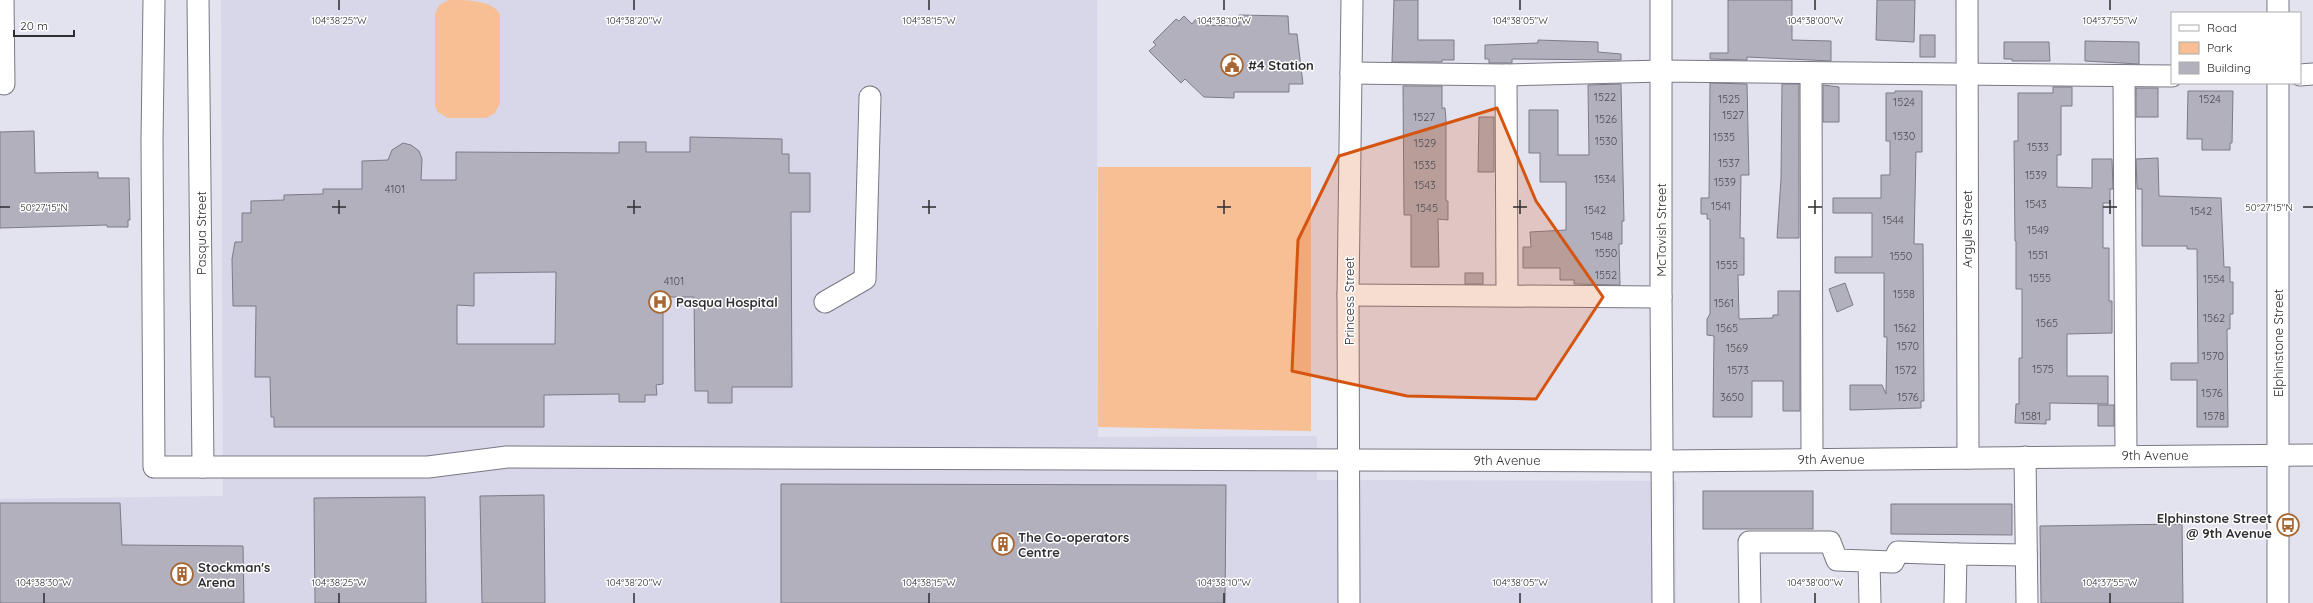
<svg xmlns="http://www.w3.org/2000/svg" width="2313" height="603" viewBox="0 0 2313 603" font-family="Quicksand,sans-serif">
  <style>
    .built { fill: #d8d6e9 }
    .green { fill: #f8be94 }
    .building { fill: #b1b0bc; stroke: #7c7b87; fill-rule: evenodd }
    .lines { fill: none; stroke-linecap: round; stroke-linejoin: round }
    .minor-casing { stroke: #797884; stroke-width: 23 }
    .minor { stroke: #fff; stroke-width: 21 }
    .marked { fill: #d55510; fill-opacity: 0.2; stroke: #d55510; stroke-width: 3; stroke-linejoin: round }
    .ticks { fill: none; stroke: #2d2d32; stroke-width: 1.5 }
    .labels { text-anchor: middle; stroke-width: 3; stroke-linejoin: round; paint-order: stroke }
    .number-label { font-size: 11px; fill: #4e4e54 }
    .poi-label { font-size: 13px; font-weight: bold; fill: #2d2d32; stroke: #fff; text-anchor: start }
    .street-label { font-size: 13px; fill: #2d2d32; stroke: #fff }
    .ticks-label { font-size: 10px; text-anchor: middle; fill: #2d2d32; stroke: #fff; stroke-width: 3; stroke-linejoin: round; paint-order: stroke }
  </style>
  <rect width="100%" height="100%" fill="#e3e2ef"/>
  <polygon class="built" points="221,0 1097,0 1098,437 1317,436 1317,480 1676,481 1676,603 0,603 0,499 223,496"/>
  <g class="green">
    <path d="M449 0C467 0 493 0 500 15V103L495 113 486 118H448L438 112 435 106V15L439 5Z"/>
    <polygon points="1098,167 1311,167 1311,431 1098,427"/>
  </g>
  <g class="building">
    <polygon points="1394,0 1418,0 1418,40 1454,40 1454,60 1442,60 1442,62 1392,62"/>
    <polygon points="1728,0 1792,0 1792,40 1831,41 1831,61 1747,57 1747,60 1710,59 1710,53 1728,53"/>
    <polygon points="1877,0 1915,0 1914,42 1876,40"/>
    <polygon points="1239,15 1288,16 1289,34 1297,34 1303,84 1289,84 1289,92 1234,92 1234,98 1204,97 1185,79 1181,83 1149,51 1156,45 1153,42 1176,19 1179,21 1184,16 1192,24 1196,19 1203,25 1239,26"/>
    <rect x="1920" y="35" width="15" height="22"/>
    <polygon points="1538,40 1598,42 1598,52 1621,54 1621,60 1512,59 1512,63 1489,63 1489,59 1485,59 1485,45 1538,43"/>
    <polygon points="2085,41 2139,42 2139,64 2085,61"/>
    <polygon points="2004,42 2049,42 2050,61 2012,61 2012,59 2004,59"/>
    <polygon points="1710,83 1747,84 1749,175 1741,175 1740,238 1744,238 1744,275 1738,275 1739,319 1773,318 1773,315 1778,315 1778,291 1800,291 1800,411 1783,411 1783,381 1752,381 1752,417 1713,417 1714,336 1707,335 1707,319 1710,314 1710,219 1707,219 1707,214 1701,214 1701,198 1709,198"/>
    <polygon points="1621,84 1624,221 1622,221 1622,244 1619,244 1620,285 1574,284 1574,280 1560,280 1560,268 1523,268 1523,247 1531,247 1530,232 1566,230 1566,182 1540,182 1540,153 1529,153 1529,110 1558,110 1558,155 1589,155 1588,85"/>
    <polygon points="1782,84 1799,84 1799,238 1777,238 1781,179"/>
    <polygon points="1823,85 1839,87 1839,122 1823,122"/>
    <polygon points="1403,86 1442,86 1442,108 1445,108 1446,120 1446,201 1448,201 1448,220 1438,219 1439,267 1411,267 1411,215 1404,215"/>
    <polygon points="2053,87 2072,87 2072,106 2061,106 2061,155 2057,155 2057,187 2092,188 2092,159 2112,159 2113,189 2110,189 2110,203 2103,203 2103,248 2109,248 2109,301 2112,301 2112,333 2067,334 2067,376 2108,376 2108,404 2050,403 2050,420 2046,420 2046,424 2015,423 2016,404 2019,404 2019,358 2022,358 2022,289 2016,289 2016,241 2015,241 2014,141 2018,141 2018,93 2053,93"/>
    <rect x="2136" y="88" width="22" height="29"/>
    <polygon points="1895,91 1922,91 1922,152 1916,152 1914,244 1923,244 1924,401 1921,401 1921,408 1850,410 1850,385 1882,385 1886,394 1887,337 1884,337 1884,273 1835,273 1835,257 1872,257 1872,213 1833,213 1833,198 1881,198 1881,175 1890,175 1890,141 1886,141 1886,93 1895,93"/>
    <polygon points="2188,91 2233,91 2232,143 2230,143 2230,150 2202,150 2202,139 2187,139"/>
    <polygon points="1479,117 1494,117 1494,172 1478,172"/>
    <polygon points="34,131 35,173 98,172 98,178 129,178 130,220 128,220 128,227 107,227 107,225 0,228 0,132"/>
    <path d="M690 137 782 139V154H789V173H810V212H791L792 387H732V403H708V391H695L694 297H663V384L656 385 657 395H645V402H619V394L544 395V427H274V417H271L270 377H255L256 306H233L232 259 235 242H242V213H251V201L284 200V195L323 194V189H362V161L388 160 392 150 403 143 411 145 419 151 422 159 421 180H456V152L619 153V142H646V152H690ZM556 272 555 344H457V305L474 306V273Z"/>
    <polygon points="2158,158 2159,196 2221,198 2224,267 2230,267 2230,282 2233,282 2233,314 2230,314 2230,329 2227,329 2228,427 2197,427 2197,380 2171,380 2171,363 2198,363 2197,249 2187,249 2187,246 2142,246 2142,189 2137,189 2136,159"/>
    <rect x="1465" y="273" width="18" height="11"/>
    <polygon points="1845,283 1853,305 1837,312 1829,289"/>
    <rect x="2098" y="405" width="16" height="21"/>
    <polygon points="781,484 1226,485 1225,603 781,603"/>
    <rect x="1703" y="491" width="110" height="38"/>
    <polygon points="544,495 545,603 482,603 480,496"/>
    <polygon points="425,497 426,603 315,603 314,498"/>
    <polygon points="0,503 120,503 122,545 243,546 244,603 0,603"/>
    <polygon points="1891,504 2012,504 2012,535 1891,534"/>
    <polygon points="2182,524 2183,603 2041,603 2040,526"/>
  </g>
  <g class="lines">
    <g class="minor-casing">
      <g id="minor">
        <polyline points="3,0 4,84"/>
        <polyline points="154,0 152,140 154,467 428,467 507,457 1663,461 2313,455"/>
        <polyline points="198,0 203,467"/>
        <polyline points="1661,0 1661,297 1663,603"/>
        <polyline points="1967,0 1968,458"/>
        <polyline points="2278,0 2278,13"/>
        <polyline points="1351,73 1506,75 1662,71 2172,76"/>
        <polyline points="1811,73 1812,459"/>
        <polyline points="1506,75 1507,295"/>
        <polyline points="2300,75 2313,74"/>
        <polyline points="2124,76 2126,455"/>
        <polyline points="1348,295 1661,297"/>
        <polyline points="825,302 865,279 870,97"/>
        <polyline points="2025,457 2027,603"/>
        <polyline points="1869,562 1870,603"/>
        <polyline points="1349,603 1348,295 1352,0"/>
        <polyline points="1750,603 1749,542 1830,542 1837,560 1893,562 1898,552 1956,554"/>
        <polyline points="1955,603 1956,554 2026,555"/>
        <polyline points="2278,603 2278,83"/>
      </g>
    </g>
    <use href="#minor" class="minor"/>
  </g>
  <path class="marked" d="M1497 108 1536 201 1603 297 1536 399 1407 396 1292 371 1298 240 1339 156Z"/>
  <path class="ticks" d="M339 0V10M634 0V10M929 0V10M1224 0V10M1520 0V10M1815 0V10M2110 0V10M339 200V214M634 200V214M929 200V214M1224 200V214M1520 200V214M1815 200V214M2110 200V214M0 207H10M332 207H346M627 207H641M922 207H936M1217 207H1231M1513 207H1527M1808 207H1822M2103 207H2117M2303 207H2313M44 593V603M339 593V603M634 593V603M929 593V603M1224 593V603M1520 593V603M1815 593V603M2110 593V603"/>
  <defs>
    <g id="civic-ring" transform="scale(1.15)"><circle r="9.5" fill="#fff" stroke="#a86732" stroke-width="1.5"/><path d="M-.6-6.5H3V-4.5H.6V-3L4-1V1h2V6H-6V1h2V-1L-.6-3ZM-1.2 2.5V6h2.4V2.5Z" fill="#a86732"/></g>
    <g id="hospital-ring" transform="scale(1.15)"><circle r="9.5" fill="#fff" stroke="#a86732" stroke-width="1.5"/><path d="M-5-5h3v3.5h4V-5h3V5h-3V1.5h-4V5h-3Z" fill="#a86732"/></g>
    <g id="bus-ring" transform="scale(1.15)"><circle r="9.5" fill="#fff" stroke="#a86732" stroke-width="1.5"/><path d="M-5-6H5V4H4V6H2V4H-2V6H-4V4H-5ZM-3.5-4V0h7V-4ZM-3.5 1.2v1.5H-2V1.2ZM2 1.2v1.5H3.5V1.2Z" fill="#a86732"/></g>
    <g id="building-ring" transform="scale(1.15)"><circle r="9.5" fill="#fff" stroke="#a86732" stroke-width="1.5"/><path d="M-4-6H4V6H1V3H-1V6H-4ZM-2.5-4.3h1.7v1.8h-1.7ZM.8-4.3h1.7v1.8H.8ZM-2.5-1h1.7V.8h-1.7ZM.8-1h1.7V.8H.8Z" fill="#a86732"/></g>
  </defs>
  <g fill-rule="evenodd">
    <use href="#civic-ring" x="1232" y="65"/>
    <use href="#hospital-ring" x="660" y="302"/>
    <use href="#bus-ring" x="2288" y="525"/>
    <use href="#building-ring" x="1003" y="544"/>
    <use href="#building-ring" x="182" y="574"/>
  </g>
  <g class="labels">
    <g class="number-label">
      <text x="1605" y="101">1522</text>
      <text x="1729" y="103">1525</text>
      <text x="2210" y="103">1524</text>
      <text x="1904" y="106">1524</text>
      <text x="1733" y="119">1527</text>
      <text x="1424" y="121">1527</text>
      <text x="1606" y="123">1526</text>
      <text x="1904" y="140">1530</text>
      <text x="1724" y="141">1535</text>
      <text x="1606" y="145">1530</text>
      <text x="1425" y="147">1529</text>
      <text x="2038" y="151">1533</text>
      <text x="1729" y="167">1537</text>
      <text x="1425" y="169">1535</text>
      <text x="2036" y="179">1539</text>
      <text x="1605" y="183">1534</text>
      <text x="1725" y="186">1539</text>
      <text x="1425" y="189">1543</text>
      <text x="395" y="193">4101</text>
      <text x="2036" y="208">1543</text>
      <text x="1721" y="210">1541</text>
      <text x="1427" y="212">1545</text>
      <text x="1595" y="214">1542</text>
      <text x="2201" y="215">1542</text>
      <text x="1893" y="224">1544</text>
      <text x="2038" y="234">1549</text>
      <text x="1602" y="240">1548</text>
      <text x="1606" y="257">1550</text>
      <text x="2038" y="259">1551</text>
      <text x="1901" y="260">1550</text>
      <text x="1727" y="269">1555</text>
      <text x="1606" y="279">1552</text>
      <text x="2040" y="282">1555</text>
      <text x="2214" y="283">1554</text>
      <text x="674" y="285">4101</text>
      <text x="1904" y="298">1558</text>
      <text x="1724" y="307">1561</text>
      <text x="2214" y="322">1562</text>
      <text x="2047" y="327">1565</text>
      <text x="1727" y="332">1565</text>
      <text x="1905" y="332">1562</text>
      <text x="1908" y="350">1570</text>
      <text x="1737" y="352">1569</text>
      <text x="2213" y="360">1570</text>
      <text x="2043" y="373">1575</text>
      <text x="1738" y="374">1573</text>
      <text x="1906" y="374">1572</text>
      <text x="2212" y="397">1576</text>
      <text x="1732" y="401">3650</text>
      <text x="1908" y="401">1576</text>
      <text x="2031" y="420">1581</text>
      <text x="2214" y="420">1578</text>
    </g>
    <g class="poi-label">
      <text x="1248" y="70">#4 Station</text>
      <text x="676" y="307">Pasqua Hospital</text>
      <text x="2272" y="523" text-anchor="end">Elphinstone Street<tspan x="2272" dy="15">@ 9th Avenue</tspan></text>
      <text x="1018" y="542">The Co-operators<tspan x="1018" dy="15">Centre</tspan></text>
      <text x="198" y="572">Stockman's<tspan x="198" dy="15">Arena</tspan></text>
    </g>
    <g class="street-label">
      <text transform="translate(1967 229) rotate(-90)" y="5">Argyle Street</text>
      <text transform="translate(1661 230) rotate(-90)" y="5">McTavish Street</text>
      <text transform="translate(201 233) rotate(-90)" y="5">Pasqua Street</text>
      <text transform="translate(1349 301) rotate(-90)" y="5">Princess Street</text>
      <text transform="translate(2278 343) rotate(-90)" y="5">Elphinstone Street</text>
      <text x="2155" y="460">9th Avenue</text>
      <text x="1831" y="464">9th Avenue</text>
      <text x="1507" y="465">9th Avenue</text>
    </g>
  </g>
  <g class="ticks-label">
    <text x="339" y="24">104°38'25"W</text>
    <text x="634" y="24">104°38'20"W</text>
    <text x="929" y="24">104°38'15"W</text>
    <text x="1224" y="24">104°38'10"W</text>
    <text x="1520" y="24">104°38'05"W</text>
    <text x="1815" y="24">104°38'00"W</text>
    <text x="2110" y="24">104°37'55"W</text>
    <text x="44" y="211">50°27'15"N</text>
    <text x="2269" y="211">50°27'15"N</text>
    <text x="44" y="586">104°38'30"W</text>
    <text x="339" y="586">104°38'25"W</text>
    <text x="634" y="586">104°38'20"W</text>
    <text x="929" y="586">104°38'15"W</text>
    <text x="1224" y="586">104°38'10"W</text>
    <text x="1520" y="586">104°38'05"W</text>
    <text x="1815" y="586">104°38'00"W</text>
    <text x="2110" y="586">104°37'55"W</text>
  </g>
  <rect x="2171" y="12" width="130" height="72" fill="#ffffff" stroke="#ababad"/>
  <rect x="2179" y="25" width="20" height="6" fill="#ffffff" stroke="#ababad"/>
  <text x="2207" y="32" font-size="12" fill="#2d2d32">Road</text>
  <rect x="2179" y="42" width="20" height="12" fill="#f8be94" stroke="#ababad"/>
  <text x="2207" y="52" font-size="12" fill="#2d2d32">Park</text>
  <rect x="2179" y="62" width="20" height="12" fill="#b1b0bc" stroke="#ababad"/>
  <text x="2207" y="72" font-size="12" fill="#2d2d32">Building</text>
  <path d="M14 30v6h60v-6" fill="none" stroke="#2d2d32" stroke-width="2"/>
  <text x="20" y="30" font-size="12" fill="#2d2d32" stroke="#ffffff" stroke-width="3" paint-order="stroke">20 m</text>
</svg>
